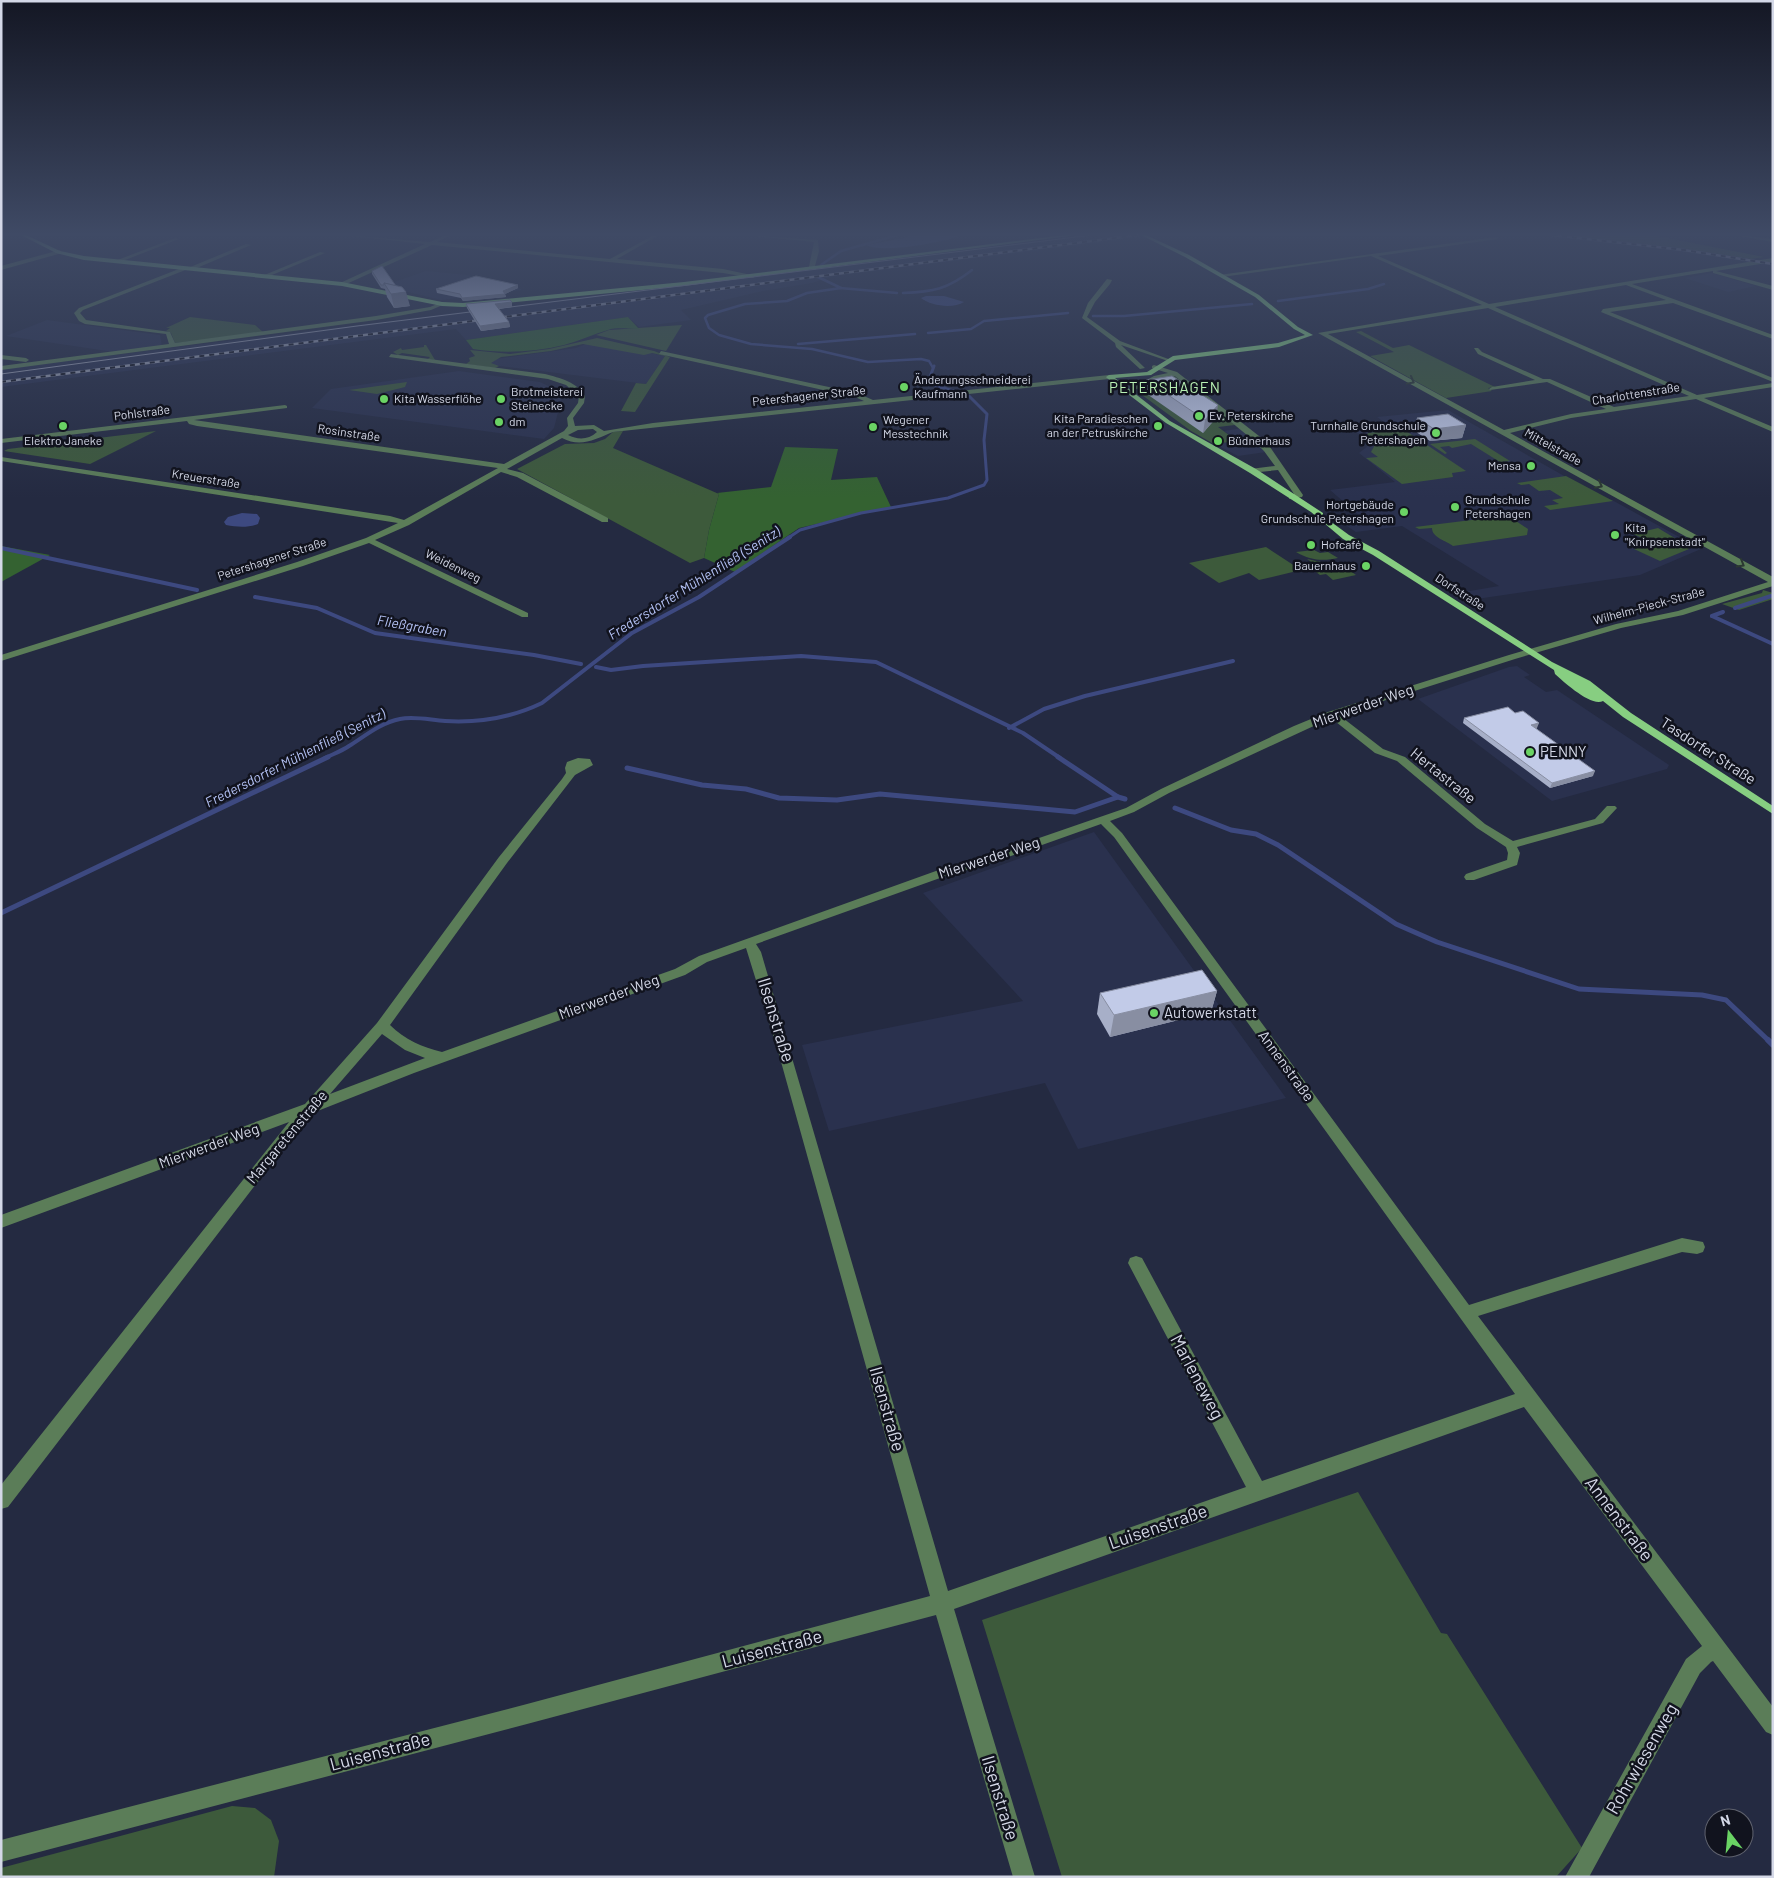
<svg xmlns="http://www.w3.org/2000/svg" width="1774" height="1878" viewBox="0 0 1774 1878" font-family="Barlow,sans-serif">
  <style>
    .built { fill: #2a314e }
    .green { fill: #3d5a3b }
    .forest { fill: #346231 }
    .water { fill: #3d4980 }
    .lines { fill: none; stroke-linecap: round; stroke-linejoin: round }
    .stream-far4 { stroke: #3d4980; stroke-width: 2.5 }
    .stream-far3 { stroke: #3d4980; stroke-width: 3 }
    .stream-far2 { stroke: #3d4980; stroke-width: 4 }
    .stream-far1 { stroke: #3d4980; stroke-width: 5 }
    .stream { stroke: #3d4980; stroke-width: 6 }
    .minor { fill: #5b7d58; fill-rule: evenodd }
    .major { fill: #87ce81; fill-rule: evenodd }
    .tram { stroke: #979cae; stroke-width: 1 }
    .rail-casing { stroke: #979cae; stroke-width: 2.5 }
    .rail { stroke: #11131e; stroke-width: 2; stroke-dasharray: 5; stroke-linecap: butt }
    .wall { fill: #a7afc8 }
    .shaded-wall { fill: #888ea2 }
    .building { fill: #c2cbe8; stroke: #888ea2 }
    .oneway { stroke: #2b3832 }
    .poi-dot { fill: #6ad364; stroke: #11131e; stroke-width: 2 }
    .labels { text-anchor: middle; stroke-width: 5; stroke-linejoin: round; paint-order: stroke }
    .far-poi-label { font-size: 12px; fill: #d4d8e7; stroke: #11131e; text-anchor: start }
    .far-street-label { font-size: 12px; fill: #d4d8e7; stroke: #11131e }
    .far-water-label { font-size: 14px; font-style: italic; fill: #b4c2f5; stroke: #11131e }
    .far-quarter-label { font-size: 15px; letter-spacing: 1px; fill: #b9f1b4; stroke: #11131e }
    .street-label { font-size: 15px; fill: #d4d8e7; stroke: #11131e }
    .poi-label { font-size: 15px; fill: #d4d8e7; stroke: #11131e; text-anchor: start }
    .near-street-label { font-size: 18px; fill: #d4d8e7; stroke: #11131e }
  </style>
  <rect width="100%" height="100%" fill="#242a41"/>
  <g class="built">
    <polygon points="1084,235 1145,235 1141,235 1142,237 1075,246 834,276 812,283 763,291 681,310 691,320 639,327 628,317 466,340 456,329 1,387 1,369"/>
    <polygon points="1533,235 1563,235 1680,248 1773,263 1773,266 1652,247"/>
    <polygon points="426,271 467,275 514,285 522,290 441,300 383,286"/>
    <polygon points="1712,273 1756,286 1728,292 1685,278"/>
    <polygon points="47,320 160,335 162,346 114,352 6,336"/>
    <polygon points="593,341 665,356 646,384 491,365 488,360 576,348"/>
    <polygon points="459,371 540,382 563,393 554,428 544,439 312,408 331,389"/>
    <polygon points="1448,410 1596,494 1612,500 1701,549 1640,575 1463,601 1452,594 1499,586 1402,526 1356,532 1338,520 1361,517 1330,490 1395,482 1359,453 1373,442 1353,430 1392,428 1377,417"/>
    <polygon points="1242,428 1266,452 1238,456 1215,444 1238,441 1224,431"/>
    <polygon points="1517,666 1530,675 1524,677 1546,692 1557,690 1669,765 1667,769 1552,801 1418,699 1509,667"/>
    <polygon points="1094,832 1286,1098 1078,1149 1045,1083 829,1131 802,1045 1023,1001 923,893"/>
  </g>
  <g class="green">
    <polygon points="1563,235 1652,235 1764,257 1751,259 1680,248"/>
    <polygon points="190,317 255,325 264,333 175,343 171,333 166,331 170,328 166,328"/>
    <polygon points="682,325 666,351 596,335 609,330"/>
    <polygon points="1361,331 1393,348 1409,345 1495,387 1488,388 1492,391 1446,398 1370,356 1394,352 1356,332"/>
    <polygon points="597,338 654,351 670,357 635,412 621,411 636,383 646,384 665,356 652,353 644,355 583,344 551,351 501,357 491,363 499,366 495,368 466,364 470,361 469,358 475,356 470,350 510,354 549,349"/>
    <polygon points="424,345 426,345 435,360 428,359 430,357 402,353 398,355 393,352 401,348 402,350 424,347"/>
    <polygon points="1175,376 1235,425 1218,427 1237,441 1214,444 1191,431 1142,395 1167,377"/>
    <polygon points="407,382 405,387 377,394 349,390"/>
    <polygon points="156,431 90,464 4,451 8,449"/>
    <polygon points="623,431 613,448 719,494 709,530 704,558 690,563 517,469 565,444 594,443 605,439 613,432"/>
    <polygon points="1383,431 1406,431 1466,471 1452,473 1453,477 1402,484 1366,458 1378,457 1371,452 1376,443 1366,436 1368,433"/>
    <polygon points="1475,439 1510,461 1500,462 1471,444 1452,448 1449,446 1440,447 1447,453 1445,454 1430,444"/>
    <polygon points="1566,476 1613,501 1550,510 1544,506 1559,504 1552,500 1563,498 1550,490 1539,491 1529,484 1521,485 1517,483"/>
    <path d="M1512 515 1519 519 1516 521 1528 529 1527 535 1453 546C1447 541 1432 538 1432 528L1419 529 1415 527Z"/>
    <polygon points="1658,528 1683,543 1689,549 1660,561 1634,549 1652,542 1633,534"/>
    <polygon points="1266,547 1301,570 1259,580 1249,573 1219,583 1189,563"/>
    <path d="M1314 550 1320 553 1328 552 1338 558C1324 561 1311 561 1296 552Z"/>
    <polygon points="1307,559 1326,563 1346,563 1354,568 1349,570 1356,575 1333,580 1326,574 1320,575 1312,569 1316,567 1316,565"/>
    <polygon points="1763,590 1773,593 1773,599 1739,610 1722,604 1762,593"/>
    <polygon points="1358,1492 1441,1633 1447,1634 1582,1848 1556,1877 1062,1877 982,1620"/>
    <polygon points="232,1806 255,1808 271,1820 279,1841 274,1877 1,1877 1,1868"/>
  </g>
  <g class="forest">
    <path d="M628 317 639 329C629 329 617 327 608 330 593 334 580 341 564 345 534 352 504 354 473 349L466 340Z"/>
    <polygon points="785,447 838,449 831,480 877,477 891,507 799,528 735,572 704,558 709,530 719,494 717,493 771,487"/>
    <polygon points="1,546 50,555 1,582"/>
  </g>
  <g class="water">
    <path d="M920 235H962C945 242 882 254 866 245Z"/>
    <path d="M926 296H944L964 302C953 309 931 306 921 298Z"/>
    <path d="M242 513 257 514 260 518 258 524C247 528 237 527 226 525L224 522 228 517Z"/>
  </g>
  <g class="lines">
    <g class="stream-far4">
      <polyline points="904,235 911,236"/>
      <polyline points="821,265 841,251 898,235"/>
      <polyline points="818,277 841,288 807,293 787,301 745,304 708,315 705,318 709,328 719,335 751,344 812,349 868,362 921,359 929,361 933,368"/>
      <polyline points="840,288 897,293"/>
      <path d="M903 293C933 292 948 289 972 270"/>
      <polyline points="1278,301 1368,289 1384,284"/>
      <polyline points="1093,316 1124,316 1252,304"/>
      <polyline points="928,333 971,329 984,321 1068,313"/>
      <polyline points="798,344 915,334"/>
    </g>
    <polyline class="stream-far3" points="788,538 800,530 861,513 948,498 984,485 987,480 984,440 987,414 969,396 931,384 930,377 934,366"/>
    <g class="stream-far2">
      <polyline points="1,548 197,590"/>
      <polyline points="255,597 317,608 375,633 534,655 581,664"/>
      <polyline points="1735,608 1771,596"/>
      <polyline points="1712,616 1773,644"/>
      <polyline points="1712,616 1723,612"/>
      <polyline points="596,667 611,670 643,666 801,656 876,662 1023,733 1060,758"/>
      <polyline points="1009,728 1044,709 1085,696 1233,661"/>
      <path d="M325 758C333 754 342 751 349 746 365 736 380 723 400 719 414 716 430 720 445 721 479 723 511 718 542 703L632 633 699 597 790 537"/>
    </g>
    <g class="stream-far1">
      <polyline points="1058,757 1118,797 1125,799"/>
      <polyline points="627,768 702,785 746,789 779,798 837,800 880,794 1075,812 1118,797"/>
      <polyline points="1175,808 1231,830 1256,834 1278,845 1396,924 1437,942 1579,989 1702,995 1726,1000 1769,1041"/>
      <polyline points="1,913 328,757"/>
    </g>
    <polyline class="stream" points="1768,1040 1773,1045"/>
    <g class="minor">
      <polygon points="342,235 430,242 446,235 451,235 437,242 610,259 654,235 659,235 617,259 723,269 756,276 753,278 723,273 432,245 342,286 340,283 425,244"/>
      <polygon points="744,235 818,240 819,251 815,266 818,268 815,270 809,267 814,242"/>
      <polygon points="1738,235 1773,239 1773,242 1740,236"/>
      <path d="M1496 237 1498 239 1378 256 1489 304 1773 258V262L1716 271 1773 286V290L1713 273V271L1632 284 1773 335V339L1673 303 1610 312 1773 378V382L1601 312 1603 309 1666 300 1626 285 1495 307 1697 395 1773 383V387L1704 398 1773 427V432L1696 399 1571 418 1510 433 1773 577V586L1683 615 1621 628 1515 659 1339 715 1383 749 1405 757 1485 824 1513 841 1595 819 1607 806H1615L1617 808 1603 823 1517 847 1520 853 1517 865 1474 880H1466L1464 877 1466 874 1507 860 1508 853 1506 847 1477 828 1397 761 1375 753 1331 718 1169 793 1134 812 1110 821 1122 833 1469 1305 1682 1238 1703 1242 1705 1247 1703 1252 1697 1254 1682 1252 1478 1316 1773 1707V1735L1766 1732 1713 1661 1711 1662 1700 1673 1589 1877H1565L1686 1659 1702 1646 1524 1407 954 1609 1035 1877H1013L936 1615 527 1724 1 1862V1840L527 1704 930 1596 778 1051 746 948 707 962 685 975 414 1073 315 1112 286 1145 8 1507 1 1509V1485L289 1122 1 1228V1215L305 1104 377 1023 499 857 562 779 566 773 565 768 567 762 578 758 590 759 593 765 575 775 507 863 390 1025C405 1040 422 1047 442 1052L675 969 699 956 947 867 970 862 1126 808 1161 789 1294 726 1328 712 1509 655 1616 624 1678 611 1768 582 1318 333 1482 305 1371 256 1222 277 1219 275ZM1488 308 1689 396 1614 407 1550 379H1543L1482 352 1478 348H1474L1478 354 1535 380 1492 387 1489 389 1490 390 1547 382 1606 409 1571 414 1504 430 1328 334ZM1101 824 1114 837 1515 1394 1262 1481 1142 1258 1136 1256 1130 1258 1128 1263 1246 1487 948 1591 761 952 756 944 954 873 977 868ZM382 1034 405 1050 425 1058 330 1094Z"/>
      <polygon points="175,238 179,239 120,262 115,261"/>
      <polygon points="246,244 251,245 192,270 188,269 83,310 80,313 86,320 170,332 175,343 376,316 430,307 442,302 445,304 431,310 376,320 1,370 1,366 169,344 166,334 85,324 79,321 74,313 79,308 184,267 188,268"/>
      <polygon points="60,250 62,253 1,270 1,266"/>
      <polygon points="320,252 325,253 267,277 262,276"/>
      <polygon points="1107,279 1112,280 1110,284 1095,302 1087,317 1120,341 1171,360 1171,362 1121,345 1145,368 1140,369 1116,347 1115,343 1082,318 1088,303"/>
      <path d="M661 351 857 393 873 400 1109 375 1112 377 1109 379 613 432C595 439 581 448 562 438L507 469 523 473 608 518V522H602L517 477 501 472 409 525 375 540 528 613V617H522L369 543 303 566 1 661V655L297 562 366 538 398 523 1 461V457L390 516 404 520 498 468 197 426 189 424 187 421 1 443V439L285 405 287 406V408L194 420 504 464 564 431 568 426 567 418 578 403 579 396 566 385 548 379 389 357 391 354 545 374C560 378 577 382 585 396L584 403 573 418 575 426 594 425 604 431 653 423 864 401 855 397 659 354ZM593 429 597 432C588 440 578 440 568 435L578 430Z"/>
      <polygon points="1,355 26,358 29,360 26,362 1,359"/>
      <polygon points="1154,365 1177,372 1259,436 1270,447 1303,495 1302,497 1289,499 1289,495 1294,494 1278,470 1250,473 1250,469 1275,466 1264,451 1253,440 1175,376 1158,379 1137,389 1133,389 1133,387 1154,376 1168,373 1152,368 1152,366"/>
    </g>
    <g class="major">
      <polygon points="21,235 26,235 60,251 84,256 342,282 442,302 463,303 684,282 1065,235 1077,235 684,286 463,307 442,306 342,286 84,260 56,253"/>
      <path d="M1141 235H1146L1189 255 1259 295 1298 327 1313 335 1279 347 1175 360 1151 375 1115 378 1170 421 1256 469 1323 513V516L1349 535 1379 551 1552 662 1590 681 1631 713 1773 806V814L1623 717 1603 701C1591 707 1564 682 1555 674L1554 670 1373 555 1343 539 1311 512 1250 473 1166 423 1107 378 1106 377 1109 375 1147 372 1173 356 1278 343 1305 335 1294 329 1255 297 1185 257Z"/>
    </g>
    <polyline class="tram" points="1,374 357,326 1092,235"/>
    <g class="rail-casing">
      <g id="rail">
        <polyline points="1552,235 1684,250 1773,264"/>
        <polyline points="1,382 1138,235"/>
      </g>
    </g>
    <use href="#rail" class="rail"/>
  </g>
  <g class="wall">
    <polygon points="372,271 410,306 394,308 387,297 385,289 381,288 372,274"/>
    <polygon points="518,288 505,294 506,297 463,301 461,298 437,293 436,289"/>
    <polygon points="512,302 512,307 498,309 509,322 510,327 481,331 467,308 466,304"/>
    <polygon points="1146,380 1216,418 1203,433 1144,392"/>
    <polygon points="1417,418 1466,425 1462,438 1430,441 1413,430"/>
    <polygon points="1464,718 1537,728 1536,729 1593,776 1550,788 1463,723"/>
    <polygon points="1217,991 1211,1012 1110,1037 1097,1014 1100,993"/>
  </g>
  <g class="shaded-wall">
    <polygon points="518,285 518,288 505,294 506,297 463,301 462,298 503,291"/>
    <polygon points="406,292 410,306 394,308 391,294"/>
    <polygon points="512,302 512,307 496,309 495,304"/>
    <polygon points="509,322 510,327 481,331 480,326"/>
    <polygon points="1218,405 1216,418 1203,433 1205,420"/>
    <polygon points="1466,425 1462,438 1430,441 1434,429"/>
    <polygon points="1539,723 1537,728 1529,730 1531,725"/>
    <polygon points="1595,771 1593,776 1550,788 1552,783"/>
    <polygon points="1217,991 1211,1012 1110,1037 1114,1015"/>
  </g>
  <g class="building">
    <polygon points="382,266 396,286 384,283 384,285 381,285 372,271"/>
    <polygon points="476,276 518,285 503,291 505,294 462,298 460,294 436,289"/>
    <polygon points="384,283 402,287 406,292 391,294"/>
    <polygon points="510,300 512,302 495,304 509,322 480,326 466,304"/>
    <polygon points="1172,376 1218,405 1205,420 1146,380"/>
    <polygon points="1448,414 1466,425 1434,429 1417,418"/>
    <polygon points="1508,707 1515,713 1523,711 1539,723 1531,725 1595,771 1552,783 1464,718"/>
    <polygon points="1202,970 1217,991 1114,1015 1100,993"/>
  </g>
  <defs><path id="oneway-chevron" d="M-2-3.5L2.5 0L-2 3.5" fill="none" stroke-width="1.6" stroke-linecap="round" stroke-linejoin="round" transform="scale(1.25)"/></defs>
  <g class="oneway">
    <use href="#oneway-chevron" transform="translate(1411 381) rotate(29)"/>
    <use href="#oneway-chevron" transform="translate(1599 485) rotate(28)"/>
    <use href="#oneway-chevron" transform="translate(1741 564) rotate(30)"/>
  </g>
  <linearGradient id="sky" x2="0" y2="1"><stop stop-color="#141724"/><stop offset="0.47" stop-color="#3f4a65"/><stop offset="1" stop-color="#3f4a65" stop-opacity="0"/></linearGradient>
  <rect width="1774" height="498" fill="url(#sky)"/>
  <g class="poi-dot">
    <circle cx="904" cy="387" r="5"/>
    <circle cx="384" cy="399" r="5"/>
    <circle cx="501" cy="399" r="5"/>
    <circle cx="1199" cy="416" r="5"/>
    <circle cx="499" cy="422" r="5"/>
    <circle cx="63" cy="426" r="5"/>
    <circle cx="1158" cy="426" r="5"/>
    <circle cx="873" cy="427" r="5"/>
    <circle cx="1436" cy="433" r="5"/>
    <circle cx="1218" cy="441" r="5"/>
    <circle cx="1531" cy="466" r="5"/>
    <circle cx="1455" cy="507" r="5"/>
    <circle cx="1404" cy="512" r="5"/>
    <circle cx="1615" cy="535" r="5"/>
    <circle cx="1311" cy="545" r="5"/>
    <circle cx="1366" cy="566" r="5"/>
    <circle cx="1530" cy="752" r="5"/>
    <circle cx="1154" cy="1013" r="5"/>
  </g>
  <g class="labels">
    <g class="far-poi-label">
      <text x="914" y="384">Änderungsschneiderei<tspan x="914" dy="14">Kaufmann</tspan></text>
      <text x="511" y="396">Brotmeisterei<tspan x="511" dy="14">Steinecke</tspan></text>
      <text x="394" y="403">Kita Wasserflöhe</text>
      <text x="1209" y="420">Ev. Peterskirche</text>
      <text x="1148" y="423" text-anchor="end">Kita Paradieschen<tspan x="1148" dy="14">an der Petruskirche</tspan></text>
      <text x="883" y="424">Wegener<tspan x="883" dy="14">Messtechnik</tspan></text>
      <text x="509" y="426">dm</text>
      <text x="1426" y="430" text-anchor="end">Turnhalle Grundschule<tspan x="1426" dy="14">Petershagen</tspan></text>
      <text x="63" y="445" text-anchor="middle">Elektro Janeke</text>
      <text x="1228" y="445">Büdnerhaus</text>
      <text x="1521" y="470" text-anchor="end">Mensa</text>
      <text x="1465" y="504">Grundschule<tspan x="1465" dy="14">Petershagen</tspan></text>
      <text x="1394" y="509" text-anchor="end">Hortgebäude<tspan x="1394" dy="14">Grundschule Petershagen</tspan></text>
      <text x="1625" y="532">Kita<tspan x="1625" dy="14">"Knirpsenstadt"</tspan></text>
      <text x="1321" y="549">Hofcafé</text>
      <text x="1356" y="570" text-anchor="end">Bauernhaus</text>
    </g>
    <g class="far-street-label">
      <text transform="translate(1636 394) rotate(-9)" y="4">Charlottenstraße</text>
      <text transform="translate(809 396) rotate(-6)" y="4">Petershagener Straße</text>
      <text transform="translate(142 413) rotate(-7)" y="4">Pohlstraße</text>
      <text transform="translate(349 433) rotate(8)" y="4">Rosinstraße</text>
      <text transform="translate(1553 447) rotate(29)" y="4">Mittelstraße</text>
      <text transform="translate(206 479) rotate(9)" y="4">Kreuerstraße</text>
      <text transform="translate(272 559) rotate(-18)" y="4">Petershagener Straße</text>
      <text transform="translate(453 566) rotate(26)" y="4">Weidenweg</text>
      <text transform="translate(1460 592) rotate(33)" y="4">Dorfstraße</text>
      <text transform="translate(1649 606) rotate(-15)" y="4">Wilhelm-Pieck-Straße</text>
    </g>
    <g class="far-water-label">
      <text transform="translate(694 583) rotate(-32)" y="5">Fredersdorfer Mühlenfließ (Senitz)</text>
      <text transform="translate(412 626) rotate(10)" y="5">Fließgraben</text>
      <text transform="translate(295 758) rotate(-27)" y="5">Fredersdorfer Mühlenfließ (Senitz)</text>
    </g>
    <g class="far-quarter-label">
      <text x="1165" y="393">PETERSHAGEN</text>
    </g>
    <g class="street-label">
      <text transform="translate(1363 706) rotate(-19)" y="5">Mierwerder Weg</text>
      <text transform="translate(1708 751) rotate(33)" y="5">Tasdorfer Straße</text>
      <text transform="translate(1443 776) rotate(39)" y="5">Hertastraße</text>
      <text transform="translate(989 858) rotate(-18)" y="5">Mierwerder Weg</text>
      <text transform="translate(609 997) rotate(-20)" y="5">Mierwerder Weg</text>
      <text transform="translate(1286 1066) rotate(54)" y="5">Annenstraße</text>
      <text transform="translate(287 1137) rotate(-50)" y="5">Margaretenstraße</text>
      <text transform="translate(209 1146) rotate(-20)" y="5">Mierwerder Weg</text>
    </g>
    <g class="poi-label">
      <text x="1540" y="757">PENNY</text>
      <text x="1164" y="1018">Autowerkstatt</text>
    </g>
    <g class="near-street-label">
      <text transform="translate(776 1020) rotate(73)" y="6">Ilsenstraße</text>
      <text transform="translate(1197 1377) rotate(62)" y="6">Marleneweg</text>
      <text transform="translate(887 1409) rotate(74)" y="6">Ilsenstraße</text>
      <text transform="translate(1619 1519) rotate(53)" y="6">Annenstraße</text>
      <text transform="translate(1158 1527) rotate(-19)" y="6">Luisenstraße</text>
      <text transform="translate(772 1649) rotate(-15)" y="6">Luisenstraße</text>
      <text transform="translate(380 1752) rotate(-15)" y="6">Luisenstraße</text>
      <text transform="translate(1642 1759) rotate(-60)" y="6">Rohrwiesenweg</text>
      <text transform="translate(1000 1798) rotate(73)" y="6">Ilsenstraße</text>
    </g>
  </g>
  <rect width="1774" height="1878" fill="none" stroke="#d4d8e7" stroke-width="5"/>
  <g transform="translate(1729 1833) rotate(344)"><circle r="24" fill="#11131e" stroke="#5f626e"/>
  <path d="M0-4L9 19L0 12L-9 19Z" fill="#6ad364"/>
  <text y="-8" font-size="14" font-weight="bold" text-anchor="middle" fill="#d4d8e7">N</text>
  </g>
</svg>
